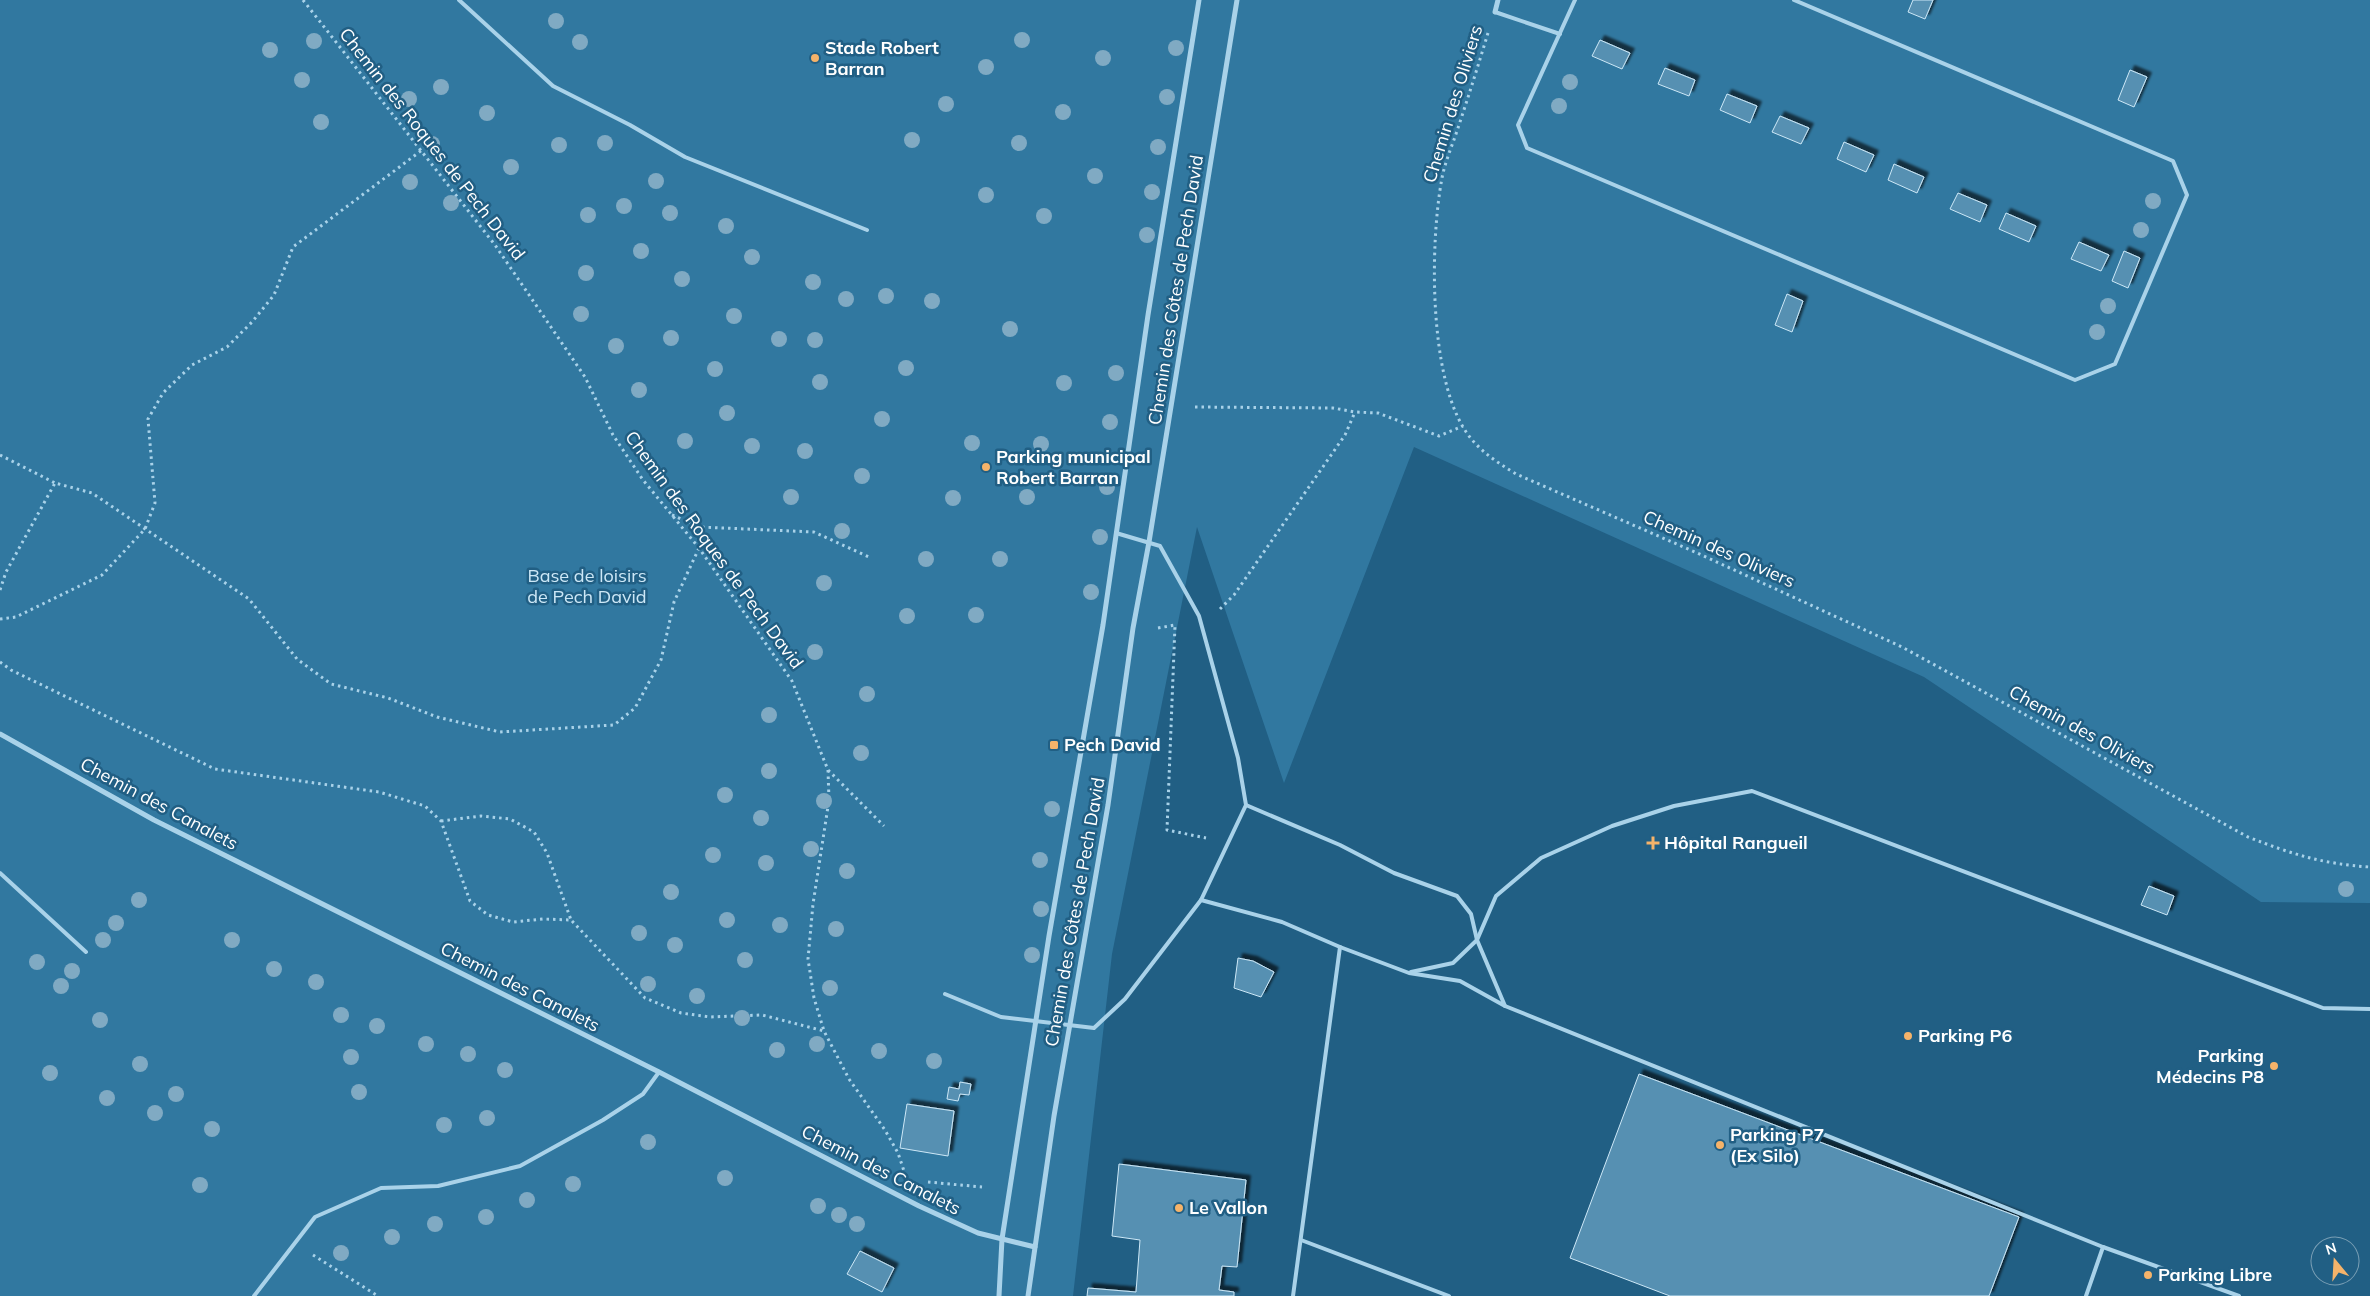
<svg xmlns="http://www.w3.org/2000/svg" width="2370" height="1296" viewBox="0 0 2370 1296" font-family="Mulish,sans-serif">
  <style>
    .green { fill: #3178a0 }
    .building { fill: #5690b2; stroke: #cde8f7; filter: url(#shadow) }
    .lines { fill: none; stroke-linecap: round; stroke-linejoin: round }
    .path { stroke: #a9d2e9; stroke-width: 3; stroke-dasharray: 2.5 4; stroke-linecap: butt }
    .lane { stroke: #a9d2e9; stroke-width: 4 }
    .street { stroke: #a9d2e9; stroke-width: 5 }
    .tree { fill: #80aac3 }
    .poi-dot { fill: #f5b36a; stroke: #215f84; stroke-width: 2 }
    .labels { text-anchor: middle; stroke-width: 5; stroke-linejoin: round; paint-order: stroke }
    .poi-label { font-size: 18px; font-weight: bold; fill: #fff; stroke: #215f84; text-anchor: start }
    .street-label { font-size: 18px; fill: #fff; stroke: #215f84 }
    .park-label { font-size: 18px; fill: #cde8f7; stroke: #215f84 }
  </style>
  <defs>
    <filter id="shadow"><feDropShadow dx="4.5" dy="-4.5" stdDeviation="1" flood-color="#0009"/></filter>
  </defs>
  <rect width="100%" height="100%" fill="#215f84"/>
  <polygon class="green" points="0,0 2370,0 2370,903 2261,902 1924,677 1414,447 1284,783 1197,527 1112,954 1073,1296 0,1296"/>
  <g class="building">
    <polygon points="1913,0 1933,0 1925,19 1908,12"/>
    <polygon points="1600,40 1630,53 1622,69 1592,56"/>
    <polygon points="1665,68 1695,80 1689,96 1658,84"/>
    <polygon points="2130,70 2147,77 2134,107 2118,100"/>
    <polygon points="1727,94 1757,106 1750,123 1720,110"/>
    <polygon points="1780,116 1809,128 1801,144 1772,132"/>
    <polygon points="1844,142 1874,155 1866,172 1837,159"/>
    <polygon points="1894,164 1924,177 1917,193 1888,180"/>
    <polygon points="1958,193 1987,205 1980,222 1950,209"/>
    <polygon points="2006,213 2036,226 2029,242 1999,229"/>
    <polygon points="2079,242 2109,255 2101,271 2071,259"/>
    <polygon points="2124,251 2140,258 2128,288 2112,281"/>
    <polygon points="1787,294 1803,301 1792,332 1775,325"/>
    <polygon points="2149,886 2174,896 2167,915 2141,905"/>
    <polygon points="1238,958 1253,961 1274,972 1261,997 1234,988"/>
    <polygon points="1639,1074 2019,1217 1989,1296 1670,1296 1570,1258"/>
    <polygon points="960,1082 971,1084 969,1095 960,1094 958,1101 947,1099 949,1087 959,1089"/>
    <polygon points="907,1104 954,1111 948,1156 900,1148"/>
    <polygon points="1119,1164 1246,1180 1237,1267 1222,1266 1219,1290 1234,1292 1234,1296 1087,1296 1088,1288 1136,1292 1140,1240 1112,1236"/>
    <polygon points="860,1251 894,1268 882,1292 847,1274"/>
  </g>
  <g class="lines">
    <g class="path">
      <polyline points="303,0 495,245 585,377 613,435 643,480 699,548 792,681 828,770 884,826"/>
      <path d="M1488 33C1478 66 1468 98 1457 131 1452 146 1445 162 1442 178 1430 242 1429 370 1463 427 1476 449 1495 461 1516 474L1695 552 1902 647 2248 837C2292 854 2322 864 2370 867"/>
      <polyline points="1195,407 1333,408 1355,412 1378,413 1439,436 1463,426"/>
      <polyline points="0,455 55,483"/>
      <polyline points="672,515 700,527 814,532 869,557"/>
      <polyline points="0,590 6,572 55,483 92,493 249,599 297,659 331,684 388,698 437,717 500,732 614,725 635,708 661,660 674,602 699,548"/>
      <polyline points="1220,609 1234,595 1345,435 1355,412"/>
      <polyline points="0,619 16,617 102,575 145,529 155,503 148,419 163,393 192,365 227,347 252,322 274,295 293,247 422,150"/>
      <polyline points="1158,628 1175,625 1167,830 1206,838"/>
      <polyline points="0,662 11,670 215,769 379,792 425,806 441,821 470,901 488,915 513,922 543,919 571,920 645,998 681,1013 710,1017 762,1015 824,1031"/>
      <polyline points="828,770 829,800 813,904 808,959 814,998 824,1031 849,1079 885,1130 898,1153 904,1171"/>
      <polyline points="441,821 481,816 510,819 534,832 547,853 571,920"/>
      <polyline points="928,1182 982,1187"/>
      <polyline points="313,1255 378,1296"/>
    </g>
    <g class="lane">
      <polyline points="459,0 553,86 630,125 685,157 867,230"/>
      <polyline points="1575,0 1518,125 1527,148 2075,380 2115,364 2187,195 2173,161 1794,0"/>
      <polyline points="1495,12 1560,34"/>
      <polyline points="1246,805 1340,845 1394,873 1457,896 1471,914 1477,940 1505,1006"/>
      <polyline points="0,873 86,952"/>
      <polyline points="1201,900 1282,922 1340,947 1409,973 1460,981 1505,1006 2103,1247 2239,1296"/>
      <polyline points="1411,972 1453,963 1477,940 1496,896 1541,858 1612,826 1674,806 1752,791 2323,1008 2370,1009"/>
      <polyline points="945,994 1001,1017 1094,1028 1125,999 1201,900 1246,805 1238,758 1199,616 1160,546 1116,533"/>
      <polyline points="1301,1240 1449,1296"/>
      <polyline points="254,1296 315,1217 381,1188 438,1186 520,1166 603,1120 643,1094 659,1072"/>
      <polyline points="1293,1296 1340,947"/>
      <polyline points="2086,1296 2103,1247"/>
    </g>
    <g class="street">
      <polyline points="1495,12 1498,0"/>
      <polyline points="0,734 154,820 659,1072 919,1206 978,1233 1035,1247"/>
      <polyline points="999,1296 1002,1239 1049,936 1103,625 1148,315 1199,0"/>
      <polyline points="1028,1296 1054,1116 1108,805 1133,628 1149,542 1237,0"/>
    </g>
  </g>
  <g class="tree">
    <circle cx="556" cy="21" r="8"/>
    <circle cx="1022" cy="40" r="8"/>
    <circle cx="314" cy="41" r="8"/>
    <circle cx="580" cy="42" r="8"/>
    <circle cx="1176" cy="48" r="8"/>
    <circle cx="270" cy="50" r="8"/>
    <circle cx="1103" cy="58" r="8"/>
    <circle cx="986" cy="67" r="8"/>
    <circle cx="302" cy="80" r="8"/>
    <circle cx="1570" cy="82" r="8"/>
    <circle cx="441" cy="87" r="8"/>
    <circle cx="1167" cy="97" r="8"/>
    <circle cx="409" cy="99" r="8"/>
    <circle cx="946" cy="104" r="8"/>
    <circle cx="1559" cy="106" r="8"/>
    <circle cx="1063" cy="112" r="8"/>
    <circle cx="487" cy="113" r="8"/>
    <circle cx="321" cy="122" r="8"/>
    <circle cx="912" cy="140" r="8"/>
    <circle cx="605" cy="143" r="8"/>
    <circle cx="1019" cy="143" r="8"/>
    <circle cx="432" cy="144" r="8"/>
    <circle cx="559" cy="145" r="8"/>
    <circle cx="1158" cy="147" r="8"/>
    <circle cx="511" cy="167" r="8"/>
    <circle cx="1095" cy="176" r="8"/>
    <circle cx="656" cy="181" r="8"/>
    <circle cx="410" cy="182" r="8"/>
    <circle cx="1152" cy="192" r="8"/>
    <circle cx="986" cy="195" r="8"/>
    <circle cx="2153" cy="201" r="8"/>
    <circle cx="451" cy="203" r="8"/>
    <circle cx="624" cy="206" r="8"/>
    <circle cx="670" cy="213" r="8"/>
    <circle cx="588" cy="215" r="8"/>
    <circle cx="1044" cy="216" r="8"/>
    <circle cx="726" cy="226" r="8"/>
    <circle cx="2141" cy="230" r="8"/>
    <circle cx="1147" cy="235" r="8"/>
    <circle cx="641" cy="251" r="8"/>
    <circle cx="752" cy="257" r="8"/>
    <circle cx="586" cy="273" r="8"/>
    <circle cx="682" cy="279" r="8"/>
    <circle cx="813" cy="282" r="8"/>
    <circle cx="886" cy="296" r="8"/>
    <circle cx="846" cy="299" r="8"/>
    <circle cx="932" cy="301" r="8"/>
    <circle cx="2108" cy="306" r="8"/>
    <circle cx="581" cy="314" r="8"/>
    <circle cx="734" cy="316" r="8"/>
    <circle cx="1010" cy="329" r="8"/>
    <circle cx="2097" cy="332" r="8"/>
    <circle cx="671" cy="338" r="8"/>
    <circle cx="779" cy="339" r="8"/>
    <circle cx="815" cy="340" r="8"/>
    <circle cx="616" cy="346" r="8"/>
    <circle cx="906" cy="368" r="8"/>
    <circle cx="715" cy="369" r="8"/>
    <circle cx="1116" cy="373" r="8"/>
    <circle cx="820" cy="382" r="8"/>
    <circle cx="1064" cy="383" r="8"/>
    <circle cx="639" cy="390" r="8"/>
    <circle cx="727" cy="413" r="8"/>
    <circle cx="882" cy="419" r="8"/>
    <circle cx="1110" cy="422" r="8"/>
    <circle cx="685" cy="441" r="8"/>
    <circle cx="972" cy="443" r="8"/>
    <circle cx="1041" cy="444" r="8"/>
    <circle cx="752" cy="446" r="8"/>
    <circle cx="805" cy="451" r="8"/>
    <circle cx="862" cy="476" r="8"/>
    <circle cx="1107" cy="487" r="8"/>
    <circle cx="791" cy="497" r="8"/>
    <circle cx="1027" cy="497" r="8"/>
    <circle cx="953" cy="498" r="8"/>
    <circle cx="842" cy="531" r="8"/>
    <circle cx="1100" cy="537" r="8"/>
    <circle cx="926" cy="559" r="8"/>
    <circle cx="1000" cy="559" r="8"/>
    <circle cx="824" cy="583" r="8"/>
    <circle cx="1091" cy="592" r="8"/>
    <circle cx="976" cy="615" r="8"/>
    <circle cx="907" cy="616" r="8"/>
    <circle cx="815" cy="652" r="8"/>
    <circle cx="867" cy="694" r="8"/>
    <circle cx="769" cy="715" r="8"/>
    <circle cx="861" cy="753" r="8"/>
    <circle cx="769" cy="771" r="8"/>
    <circle cx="725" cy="795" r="8"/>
    <circle cx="824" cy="801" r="8"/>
    <circle cx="1052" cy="809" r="8"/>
    <circle cx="761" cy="818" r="8"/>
    <circle cx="811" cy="849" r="8"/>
    <circle cx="713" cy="855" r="8"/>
    <circle cx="1040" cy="860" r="8"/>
    <circle cx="766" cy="863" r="8"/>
    <circle cx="847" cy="871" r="8"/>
    <circle cx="2346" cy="889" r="8"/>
    <circle cx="671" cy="892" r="8"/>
    <circle cx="139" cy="900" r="8"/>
    <circle cx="1041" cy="909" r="8"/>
    <circle cx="727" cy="920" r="8"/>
    <circle cx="116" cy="923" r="8"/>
    <circle cx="780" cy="925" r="8"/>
    <circle cx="836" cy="929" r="8"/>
    <circle cx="639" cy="933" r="8"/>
    <circle cx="103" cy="940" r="8"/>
    <circle cx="232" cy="940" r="8"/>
    <circle cx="675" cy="945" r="8"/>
    <circle cx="1032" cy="955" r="8"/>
    <circle cx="745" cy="960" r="8"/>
    <circle cx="37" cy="962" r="8"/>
    <circle cx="274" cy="969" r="8"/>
    <circle cx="72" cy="971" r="8"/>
    <circle cx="316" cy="982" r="8"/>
    <circle cx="648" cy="984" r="8"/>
    <circle cx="61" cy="986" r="8"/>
    <circle cx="830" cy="988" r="8"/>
    <circle cx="697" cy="996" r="8"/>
    <circle cx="341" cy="1015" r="8"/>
    <circle cx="742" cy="1018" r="8"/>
    <circle cx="100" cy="1020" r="8"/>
    <circle cx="377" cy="1026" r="8"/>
    <circle cx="426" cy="1044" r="8"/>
    <circle cx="817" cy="1044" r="8"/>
    <circle cx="777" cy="1050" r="8"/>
    <circle cx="879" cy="1051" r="8"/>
    <circle cx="468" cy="1054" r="8"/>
    <circle cx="351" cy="1057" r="8"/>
    <circle cx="934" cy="1061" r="8"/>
    <circle cx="140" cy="1064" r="8"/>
    <circle cx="505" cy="1070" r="8"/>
    <circle cx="50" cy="1073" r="8"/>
    <circle cx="359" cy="1092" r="8"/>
    <circle cx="176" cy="1094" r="8"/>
    <circle cx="107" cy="1098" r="8"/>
    <circle cx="155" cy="1113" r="8"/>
    <circle cx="487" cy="1118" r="8"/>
    <circle cx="444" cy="1125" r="8"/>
    <circle cx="212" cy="1129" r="8"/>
    <circle cx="648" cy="1142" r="8"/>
    <circle cx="725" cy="1178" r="8"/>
    <circle cx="573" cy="1184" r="8"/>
    <circle cx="200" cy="1185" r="8"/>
    <circle cx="527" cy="1200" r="8"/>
    <circle cx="818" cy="1206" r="8"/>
    <circle cx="839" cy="1215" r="8"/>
    <circle cx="486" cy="1217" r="8"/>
    <circle cx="435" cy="1224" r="8"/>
    <circle cx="857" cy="1224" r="8"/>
    <circle cx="392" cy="1237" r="8"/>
    <circle cx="341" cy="1253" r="8"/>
  </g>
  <g class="poi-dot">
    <circle cx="815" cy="58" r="5"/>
    <circle cx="986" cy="467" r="5"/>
    <rect x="1049" y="740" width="10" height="10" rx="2.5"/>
    <path d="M1650.5 835.5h5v5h5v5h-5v5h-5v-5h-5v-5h5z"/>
    <circle cx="1908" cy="1036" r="5"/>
    <circle cx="2274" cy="1066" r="5"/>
    <circle cx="1720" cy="1145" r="5"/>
    <circle cx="1179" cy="1208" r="5"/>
    <circle cx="2148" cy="1275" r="5"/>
  </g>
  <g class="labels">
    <g class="poi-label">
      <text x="825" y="54">Stade Robert<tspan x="825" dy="21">Barran</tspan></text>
      <text x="996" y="463">Parking municipal<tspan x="996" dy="21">Robert Barran</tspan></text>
      <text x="1064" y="751">Pech David</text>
      <text x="1664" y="849">Hôpital Rangueil</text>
      <text x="1918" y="1042">Parking P6</text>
      <text x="2264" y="1062" text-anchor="end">Parking<tspan x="2264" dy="21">Médecins P8</tspan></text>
      <text x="1730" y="1141">Parking P7<tspan x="1730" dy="21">(Ex Silo)</tspan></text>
      <text x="1189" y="1214">Le Vallon</text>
      <text x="2158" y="1281">Parking Libre</text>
    </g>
    <g class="street-label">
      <text transform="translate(1453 104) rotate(-73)" y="6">Chemin des Oliviers</text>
      <text transform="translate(432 144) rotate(52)" y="6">Chemin des Roques de Pech David</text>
      <text transform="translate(1176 290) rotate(-81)" y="6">Chemin des Côtes de Pech David</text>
      <text transform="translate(1719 549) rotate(24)" y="6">Chemin des Oliviers</text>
      <text transform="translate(714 550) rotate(54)" y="6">Chemin des Roques de Pech David</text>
      <text transform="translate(2082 730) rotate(29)" y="6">Chemin des Oliviers</text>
      <text transform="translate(159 804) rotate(28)" y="6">Chemin des Canalets</text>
      <text transform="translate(1075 912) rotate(-80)" y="6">Chemin des Côtes de Pech David</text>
      <text transform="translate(520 987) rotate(27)" y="6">Chemin des Canalets</text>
      <text transform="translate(881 1170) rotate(27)" y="6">Chemin des Canalets</text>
    </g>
    <g class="park-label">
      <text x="587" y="582">Base de loisirs<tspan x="587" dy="21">de Pech David</tspan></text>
    </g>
  </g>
  <g transform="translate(2335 1261) rotate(342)"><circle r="24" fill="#215f84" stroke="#7a9fb5"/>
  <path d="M0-4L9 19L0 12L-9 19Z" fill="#f5b36a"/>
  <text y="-8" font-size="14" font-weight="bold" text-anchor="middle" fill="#ffffff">N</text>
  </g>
</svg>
